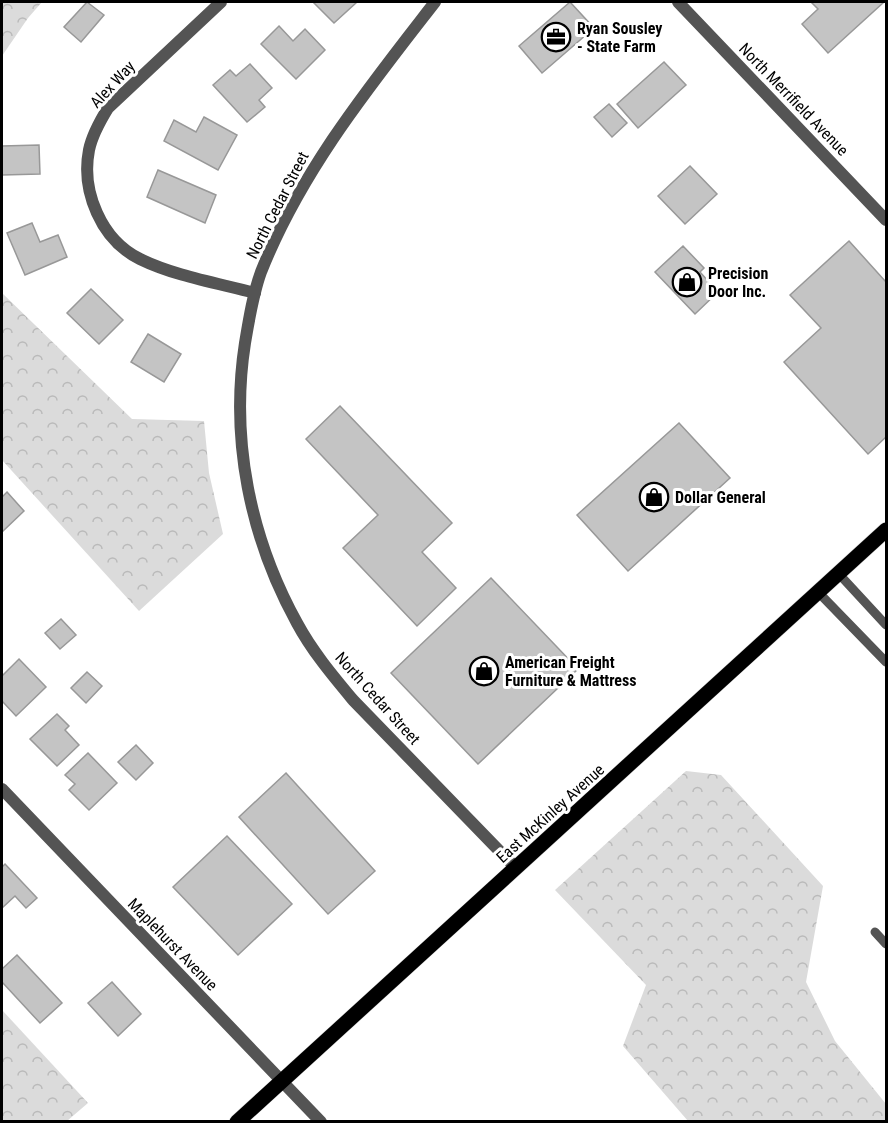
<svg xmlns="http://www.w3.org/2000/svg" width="888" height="1123" viewBox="0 0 888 1123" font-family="'Roboto Condensed',sans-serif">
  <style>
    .forest { fill: url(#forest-crowns) }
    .building { fill: #c4c4c4; stroke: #989898; stroke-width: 1.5 }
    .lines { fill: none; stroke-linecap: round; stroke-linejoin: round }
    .primary-casing { stroke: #dbdbdb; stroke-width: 16 }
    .service { stroke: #545454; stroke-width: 9 }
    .minor { stroke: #545454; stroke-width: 12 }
    .tertiary { stroke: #545454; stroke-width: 12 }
    .primary { stroke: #000; stroke-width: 15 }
    .labels { text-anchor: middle; stroke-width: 6; stroke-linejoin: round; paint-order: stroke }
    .poi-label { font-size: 16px; font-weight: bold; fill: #000; stroke: #fff; text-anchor: start }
    .street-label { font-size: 16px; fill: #000; stroke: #fff }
  </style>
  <defs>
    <pattern id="forest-crowns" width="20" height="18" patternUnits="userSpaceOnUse" patternTransform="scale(1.5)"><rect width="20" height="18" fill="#dbdbdb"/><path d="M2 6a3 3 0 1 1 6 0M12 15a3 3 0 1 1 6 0" fill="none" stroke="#bababa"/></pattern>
  </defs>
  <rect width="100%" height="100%" fill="#fff"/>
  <g class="forest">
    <polygon points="2,2 42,2 28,18 2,56"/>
    <polygon points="2,293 132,419 204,421 209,473 223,534 139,611 2,460"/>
    <polygon points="686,771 721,775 823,886 806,982 835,1041 886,1104 886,1121 688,1121 623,1046 646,985 555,890"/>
    <polygon points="2,1010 88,1103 67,1121 2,1121"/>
  </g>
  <g class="building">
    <polygon points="87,2 104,15 81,42 64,27"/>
    <polygon points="313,2 357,2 334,23"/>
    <polygon points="570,2 594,28 542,73 519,46"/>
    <polygon points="811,2 884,2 828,53 802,24 818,9"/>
    <polygon points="279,26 293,41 305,29 325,50 296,79 261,44"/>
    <polygon points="664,62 686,85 638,128 617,104"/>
    <polygon points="250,64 272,88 259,100 265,107 247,122 213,85 230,70 236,76"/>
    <polygon points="609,104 627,123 612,137 594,117"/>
    <polygon points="204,117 237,135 218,170 164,141 174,120 196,132"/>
    <polygon points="39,145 40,174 2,175 2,146"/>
    <polygon points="690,166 717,194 685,224 658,196"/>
    <polygon points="158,170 216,195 205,223 147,197"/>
    <polygon points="32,223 40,242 58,235 67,257 25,275 7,233"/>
    <polygon points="849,241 886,282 886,437 868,454 784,362 821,328 790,295"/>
    <polygon points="683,246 704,268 700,272 718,292 695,314 655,272"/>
    <polygon points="91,289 123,320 99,344 67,313"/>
    <polygon points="148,334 181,354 164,382 131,362"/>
    <polygon points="340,406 452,523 422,552 456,588 417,626 343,548 378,515 306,439"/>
    <polygon points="679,423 730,478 628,571 577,515"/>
    <polygon points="7,492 24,511 2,532 2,497"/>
    <polygon points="491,578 578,669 478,764 391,673"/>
    <polygon points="61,619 76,635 60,649 45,633"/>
    <polygon points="19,659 46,687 16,716 2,701 2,676"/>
    <polygon points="87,672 102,686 86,703 71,688"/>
    <polygon points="57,714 69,726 65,730 79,745 57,766 30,739"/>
    <polygon points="136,745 153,763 136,780 118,762"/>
    <polygon points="88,753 117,783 89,810 69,790 75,784 65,775"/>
    <polygon points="286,773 375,871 328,914 239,817"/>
    <polygon points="227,836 292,904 238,955 173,887"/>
    <polygon points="5,864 37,898 26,908 15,896 2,908 2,867"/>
    <polygon points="17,955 62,1003 40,1023 2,982 2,969"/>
    <polygon points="112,982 141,1014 118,1036 88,1003"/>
  </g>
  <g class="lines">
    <g class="primary-casing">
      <polyline id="primary" points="237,1122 886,530"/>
    </g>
    <g class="service">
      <polyline points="838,573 886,625"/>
      <polyline points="818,592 886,662"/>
      <polyline points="875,932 886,944"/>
    </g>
    <g class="minor">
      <path d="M221 2 108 108C100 121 92 135 89 150 81 191 101 240 140 259 175 276 217 283 255 293"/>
      <polyline points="2,789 321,1122"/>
    </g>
    <g class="tertiary">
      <path d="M435 2C369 87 301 171 261 272 253 294 249 319 245 343 230 439 250 538 297 623 312 651 333 676 353 700L516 868"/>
      <polyline points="678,2 886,220"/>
    </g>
    <use href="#primary" class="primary"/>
  </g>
  <defs>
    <g id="office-ring" transform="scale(1.5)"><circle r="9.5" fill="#fff" stroke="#000" stroke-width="1.5"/><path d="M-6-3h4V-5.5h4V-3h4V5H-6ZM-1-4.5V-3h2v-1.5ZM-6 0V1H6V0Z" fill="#000"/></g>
    <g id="shop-ring" transform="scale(1.5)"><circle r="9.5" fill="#fff" stroke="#000" stroke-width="1.5"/><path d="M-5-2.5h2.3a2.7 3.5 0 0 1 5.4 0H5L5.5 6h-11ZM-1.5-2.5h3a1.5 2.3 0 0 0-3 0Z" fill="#000"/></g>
  </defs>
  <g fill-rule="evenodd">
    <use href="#office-ring" x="556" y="37"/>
    <use href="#shop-ring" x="687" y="282"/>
    <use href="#shop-ring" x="654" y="497"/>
    <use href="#shop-ring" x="484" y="671"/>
  </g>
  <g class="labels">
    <g class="poi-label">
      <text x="577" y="34">Ryan Sousley<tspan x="577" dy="18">- State Farm</tspan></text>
      <text x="708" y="279">Precision<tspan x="708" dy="18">Door Inc.</tspan></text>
      <text x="675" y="503">Dollar General</text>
      <text x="505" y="668">American Freight<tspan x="505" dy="18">Furniture &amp; Mattress</tspan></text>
    </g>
    <g class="street-label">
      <text transform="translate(112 84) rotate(-47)" y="6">Alex Way</text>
      <text transform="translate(794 99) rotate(46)" y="6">North Merrifield Avenue</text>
      <text transform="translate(277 205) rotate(-63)" y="6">North Cedar Street</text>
      <text transform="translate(378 698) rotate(48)" y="6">North Cedar Street</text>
      <text transform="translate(550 813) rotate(-42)" y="6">East McKinley Avenue</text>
      <text transform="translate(173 944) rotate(46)" y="6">Maplehurst Avenue</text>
    </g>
  </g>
  <rect width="888" height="1123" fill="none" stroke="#000000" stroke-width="6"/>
</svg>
